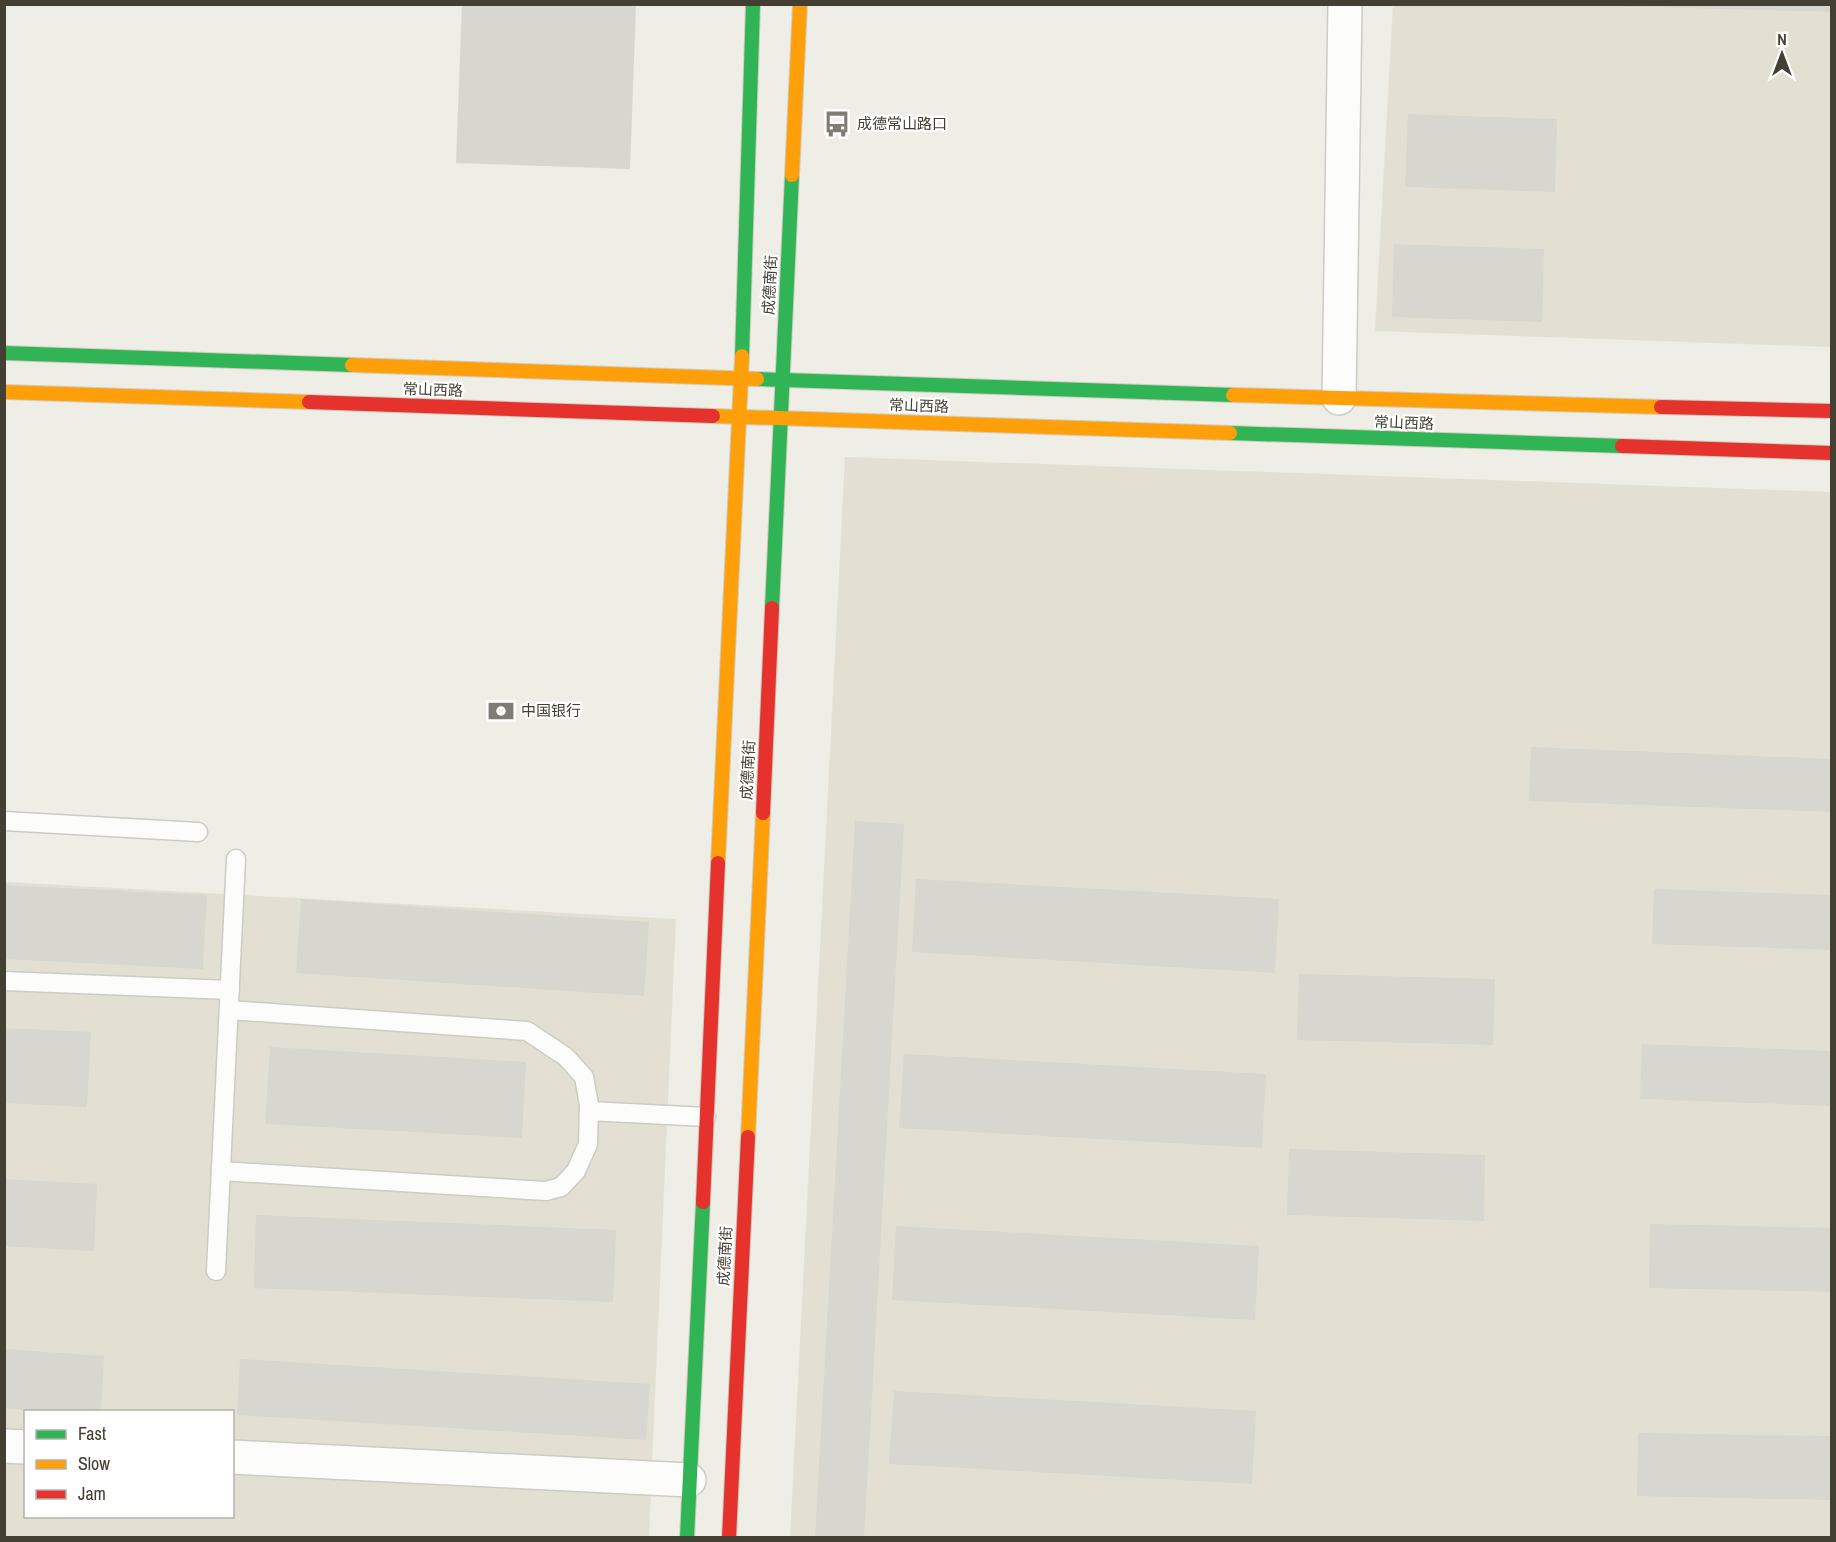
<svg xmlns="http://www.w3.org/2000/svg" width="1836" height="1542" viewBox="0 0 1836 1542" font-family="'Archivo Narrow','Noto Sans SC',sans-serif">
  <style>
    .residential { fill: #e3e0d3 }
    .building { fill: #d7d6cf }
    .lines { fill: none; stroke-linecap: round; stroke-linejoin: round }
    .lane-casing { stroke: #cccbc4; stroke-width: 21 }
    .street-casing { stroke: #cccbc4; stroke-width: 36 }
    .fast-casing { stroke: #ceccbd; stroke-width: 16 }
    .slow-casing { stroke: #ceccbd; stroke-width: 16 }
    .jam-casing { stroke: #ceccbd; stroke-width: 16 }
    .lane { stroke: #fcfcfb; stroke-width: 18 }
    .street { stroke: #fcfcfb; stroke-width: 33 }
    .fast { stroke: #30b455; stroke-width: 14 }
    .slow { stroke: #ff9f0a; stroke-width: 14 }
    .jam { stroke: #e5322d; stroke-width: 14 }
    .labels { text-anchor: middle; stroke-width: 4.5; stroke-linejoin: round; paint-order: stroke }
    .poi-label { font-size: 15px; fill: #434033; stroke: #fff; text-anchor: start }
    .street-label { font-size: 15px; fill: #434033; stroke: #fff }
  </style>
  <rect width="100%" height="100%" fill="#eeede6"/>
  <g class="residential">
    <polygon points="1393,5 1831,5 1831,347 1375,331"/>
    <polygon points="845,457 1831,492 1831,1537 790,1538"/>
    <polygon points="5,882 676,919 652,1464 233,1444 232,1412 26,1412 25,1434 5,1433"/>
    <polygon points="5,1460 25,1461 26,1516 232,1516 233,1471 651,1491 649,1537 5,1538"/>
  </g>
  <g class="building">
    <polygon points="462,4 636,4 630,169 456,163"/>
    <polygon points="1612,4 1832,4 1832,12 1612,6"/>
    <polygon points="1408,114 1557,119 1555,192 1405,187"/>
    <polygon points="1394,244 1544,249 1542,322 1392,317"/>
    <polygon points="1531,747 1832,759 1832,812 1529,801"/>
    <polygon points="855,821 904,824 864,1538 815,1538"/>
    <polygon points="916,879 1279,899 1275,973 912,952"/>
    <polygon points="4,885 207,895 203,969 4,959"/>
    <polygon points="1654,889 1832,895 1832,950 1652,944"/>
    <polygon points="301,899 649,922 644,996 296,973"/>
    <polygon points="1299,974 1495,979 1493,1045 1297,1040"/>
    <polygon points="4,1028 91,1032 87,1107 4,1103"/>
    <polygon points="1642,1044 1832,1051 1832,1106 1640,1099"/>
    <polygon points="270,1047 526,1062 522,1138 265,1124"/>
    <polygon points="904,1054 1266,1074 1262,1148 899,1128"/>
    <polygon points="1289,1149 1485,1155 1484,1221 1287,1215"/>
    <polygon points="4,1179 97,1184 94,1251 4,1246"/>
    <polygon points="256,1215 616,1230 613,1302 254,1288"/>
    <polygon points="1650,1224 1832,1228 1832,1292 1649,1288"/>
    <polygon points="896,1226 1259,1246 1255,1320 892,1300"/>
    <polygon points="4,1349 104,1356 101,1412 52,1412 4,1408"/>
    <polygon points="240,1359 650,1384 646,1440 237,1415"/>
    <polygon points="894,1391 1256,1411 1252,1484 889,1464"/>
    <polygon points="1638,1433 1832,1436 1832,1500 1637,1496"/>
  </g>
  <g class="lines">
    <g class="lane-casing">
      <g id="lane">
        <polyline points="4,821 198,832"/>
        <polyline points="4,981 230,990"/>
        <polyline points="589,1111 706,1117"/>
        <polyline points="221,1171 546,1191 561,1187 576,1171 588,1144 589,1105 584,1077 566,1057 527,1031 229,1010"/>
        <polyline points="216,1271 236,859"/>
      </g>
    </g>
    <g class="street-casing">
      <g id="street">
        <polyline points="1339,398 1345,4"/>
        <polyline points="4,1446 26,1447"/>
        <polyline points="232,1457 689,1480"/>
      </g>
    </g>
    <g class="fast-casing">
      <g id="fast">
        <polyline points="4,353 352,365"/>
        <polyline points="742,356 753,4"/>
        <polyline points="757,379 1233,395"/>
        <polyline points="1230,433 1622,446"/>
        <polyline points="772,608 792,175"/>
        <polyline points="687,1538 703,1202"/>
      </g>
    </g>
    <g class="slow-casing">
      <g id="slow">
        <polyline points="792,175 800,4"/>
        <polyline points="352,365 757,379"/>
        <polyline points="4,392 309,402"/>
        <polyline points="1233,395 1661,407"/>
        <polyline points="713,416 1230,433"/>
        <polyline points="718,863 742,356"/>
        <polyline points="748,1137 763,813"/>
      </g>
    </g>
    <g class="jam-casing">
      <g id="jam">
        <polyline points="309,402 713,416"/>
        <polyline points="1661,407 1832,411"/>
        <polyline points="1622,446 1832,453"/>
        <polyline points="763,813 772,608"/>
        <polyline points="703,1202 718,863"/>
        <polyline points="729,1538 748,1137"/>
      </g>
    </g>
    <use href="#lane" class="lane"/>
    <use href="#street" class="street"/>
    <use href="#fast" class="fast"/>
    <use href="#slow" class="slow"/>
    <use href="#jam" class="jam"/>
  </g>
  <defs>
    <g id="bus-bare" transform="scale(2.07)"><path d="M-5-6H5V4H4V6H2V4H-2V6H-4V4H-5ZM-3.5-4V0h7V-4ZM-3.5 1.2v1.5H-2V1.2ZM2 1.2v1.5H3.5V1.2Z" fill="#7f7d72" stroke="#fff" stroke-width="2.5" paint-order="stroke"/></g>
    <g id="bank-bare" transform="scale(2.07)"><path d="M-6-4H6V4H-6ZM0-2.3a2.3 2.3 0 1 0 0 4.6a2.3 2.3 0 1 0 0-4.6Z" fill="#7f7d72" stroke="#fff" stroke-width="2.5" paint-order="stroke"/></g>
  </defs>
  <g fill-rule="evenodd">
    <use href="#bus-bare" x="837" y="124"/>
    <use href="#bank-bare" x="501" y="711"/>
  </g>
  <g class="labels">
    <g class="poi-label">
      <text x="857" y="129">成德常山路口</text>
      <text x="521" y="716">中国银行</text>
    </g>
    <g class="street-label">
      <text transform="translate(770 285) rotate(-87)" y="5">成德南街</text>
      <text transform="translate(433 390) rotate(2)" y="5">常山西路</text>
      <text transform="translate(919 406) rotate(2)" y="5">常山西路</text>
      <text transform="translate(1404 423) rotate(2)" y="5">常山西路</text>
      <text transform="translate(748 770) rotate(-87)" y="5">成德南街</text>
      <text transform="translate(725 1256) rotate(-87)" y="5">成德南街</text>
    </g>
  </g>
  <rect width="1836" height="1542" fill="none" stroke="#434033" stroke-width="12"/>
  <rect x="24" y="1410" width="210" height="108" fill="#ffffff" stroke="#b4b3ad" stroke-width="1.5"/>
  <rect x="36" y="1430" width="30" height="9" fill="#30b455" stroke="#b4b3ad" stroke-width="1.5"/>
  <text x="78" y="1440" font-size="18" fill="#434033">Fast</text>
  <rect x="36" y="1460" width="30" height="9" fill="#ff9f0a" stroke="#b4b3ad" stroke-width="1.5"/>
  <text x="78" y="1470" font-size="18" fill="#434033">Slow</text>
  <rect x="36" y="1490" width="30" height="9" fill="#e5322d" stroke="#b4b3ad" stroke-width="1.5"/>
  <text x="78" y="1500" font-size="18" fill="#434033">Jam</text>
  <g transform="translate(1782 54)" stroke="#ffffff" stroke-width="4.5" paint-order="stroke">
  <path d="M0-4.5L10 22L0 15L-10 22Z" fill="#434033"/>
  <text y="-9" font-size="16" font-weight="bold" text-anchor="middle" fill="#434033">N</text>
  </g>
</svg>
